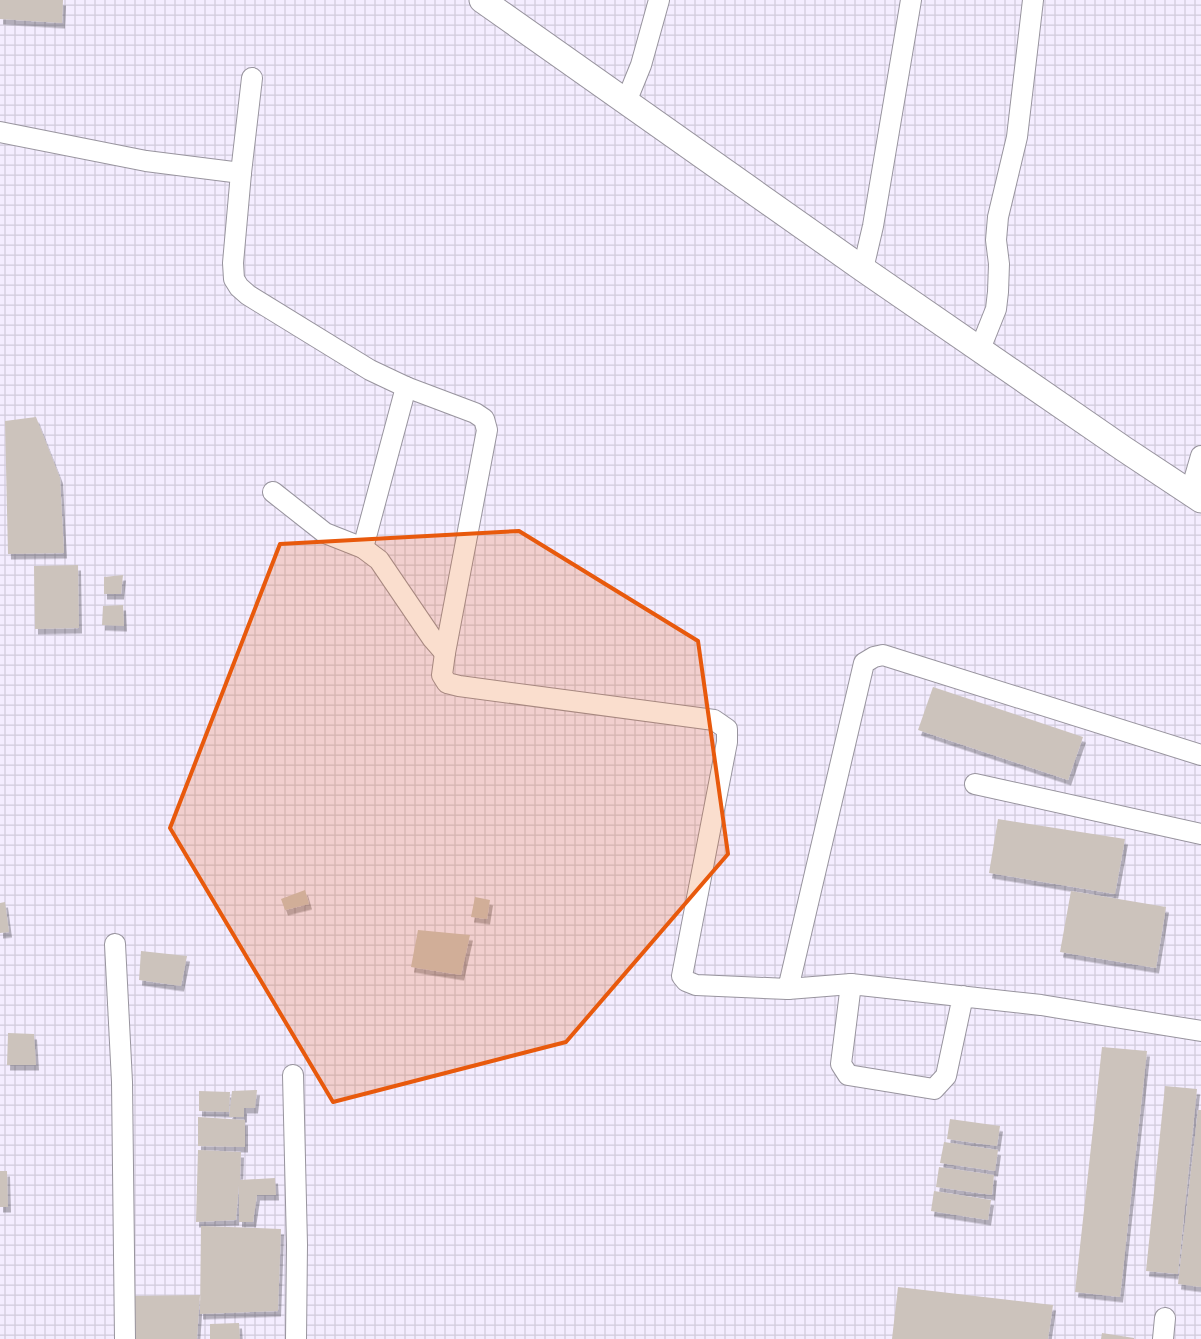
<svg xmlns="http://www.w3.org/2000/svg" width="1201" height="1339" viewBox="0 0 1201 1339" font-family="'Archivo Narrow',sans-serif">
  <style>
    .industrial { fill: url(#industrial-grid) }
    .building { fill: #ccc3bc; filter: url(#shadow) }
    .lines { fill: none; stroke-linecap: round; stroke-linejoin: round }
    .minor-casing { stroke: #98949e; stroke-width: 22 }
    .major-casing { stroke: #98949e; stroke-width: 27 }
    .minor { stroke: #fff; stroke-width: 20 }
    .major { stroke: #fff; stroke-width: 25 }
    .marked { fill: #e8590c; fill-opacity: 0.2; stroke: #e8590c; stroke-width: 4; stroke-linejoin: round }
  </style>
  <defs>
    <pattern id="industrial-grid" width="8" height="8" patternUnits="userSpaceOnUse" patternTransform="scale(1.25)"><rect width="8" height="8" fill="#f4edff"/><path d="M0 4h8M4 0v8" fill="none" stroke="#d1cbdb"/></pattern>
    <filter id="shadow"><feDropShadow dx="3" dy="5.5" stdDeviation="0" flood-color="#0004"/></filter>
  </defs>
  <rect width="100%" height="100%" fill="#f9f6fe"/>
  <rect class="industrial" x="0" y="0" width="1201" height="1339"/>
  <g class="building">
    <polygon points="0,0 63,0 62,23 0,19"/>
    <polygon points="36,417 60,478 64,553 8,554 5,421"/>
    <polygon points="78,565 79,628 35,629 34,566"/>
    <polygon points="123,575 121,594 104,594 104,577"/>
    <polygon points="123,605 124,626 102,625 103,606"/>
    <polygon points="933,687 1083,737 1068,780 918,730"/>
    <polygon points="998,819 1125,839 1115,894 989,873"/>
    <polygon points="305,890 309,904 285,910 281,899"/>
    <polygon points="1071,891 1166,907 1156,968 1060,952"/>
    <polygon points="475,897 490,900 487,919 471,917"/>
    <polygon points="5,902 9,932 0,933 0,903"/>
    <polygon points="418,930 470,935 461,975 411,967"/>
    <polygon points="141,951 187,956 181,986 139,980"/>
    <polygon points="8,1033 34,1034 36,1065 7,1065"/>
    <polygon points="1102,1047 1147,1051 1120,1297 1075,1292"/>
    <polygon points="1165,1086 1197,1089 1178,1274 1146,1271"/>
    <polygon points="257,1090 255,1108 244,1108 244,1117 229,1117 232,1091"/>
    <polygon points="199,1091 230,1092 229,1112 199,1111"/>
    <polygon points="1198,1110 1201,1110 1201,1287 1178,1284"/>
    <polygon points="198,1117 245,1120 245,1147 198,1146"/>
    <polygon points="950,1119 1000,1126 997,1146 947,1139"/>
    <polygon points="944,1142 998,1150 995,1171 940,1163"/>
    <polygon points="198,1150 241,1152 240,1180 275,1178 276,1195 257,1195 253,1222 239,1222 239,1185 236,1220 196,1222"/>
    <polygon points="939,1167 994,1175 992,1195 936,1187"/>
    <polygon points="0,1171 7,1171 8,1207 0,1207"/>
    <polygon points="934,1191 991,1200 988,1220 931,1211"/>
    <polygon points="201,1226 281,1229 278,1311 200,1314"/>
    <polygon points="898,1287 1053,1305 1048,1339 892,1339"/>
    <polygon points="200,1295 197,1339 128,1339 129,1296"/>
    <polygon points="239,1323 240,1339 210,1339 210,1324"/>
    <polygon points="1102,1333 1134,1338 1134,1339 1101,1339"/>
  </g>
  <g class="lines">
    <g class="minor-casing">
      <g id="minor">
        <polyline points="252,78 241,173 233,263 234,279 239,287 248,295 370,370 406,387 475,413 484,419 487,430 445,653 432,638 379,560 363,548 325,533 273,492"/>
        <polyline points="626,102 641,65 659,0"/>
        <polyline points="0,132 146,161 241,173"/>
        <polyline points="863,269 873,226 911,0"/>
        <polyline points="980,349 996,309 998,292 999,264 996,240 998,217 1017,137 1033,0"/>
        <polyline points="1190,494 1201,456"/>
        <polyline points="363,548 406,387"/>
        <polyline points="445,653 442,675 447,683 459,686 714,720 727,729 727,742 682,976 686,981 696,985 788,989 864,663 874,657 883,655 1201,755"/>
        <polyline points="975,784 1201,834"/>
        <polyline points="115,944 122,1082 125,1339"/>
        <polyline points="788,989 851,984"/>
        <polyline points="963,996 946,1076 934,1089 848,1075 841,1064 851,984 1041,1005 1201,1031"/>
        <polyline points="293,1075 297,1245 296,1339"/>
        <polyline points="1163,1339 1165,1318"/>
      </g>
    </g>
    <g class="major-casing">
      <polyline id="major" points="482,0 863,269 1124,449 1201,500"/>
    </g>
    <use href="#minor" class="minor"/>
    <use href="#major" class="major"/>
  </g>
  <path class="marked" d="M519 531 698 641 728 854 566 1042 333 1102 170 828 280 544Z"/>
</svg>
